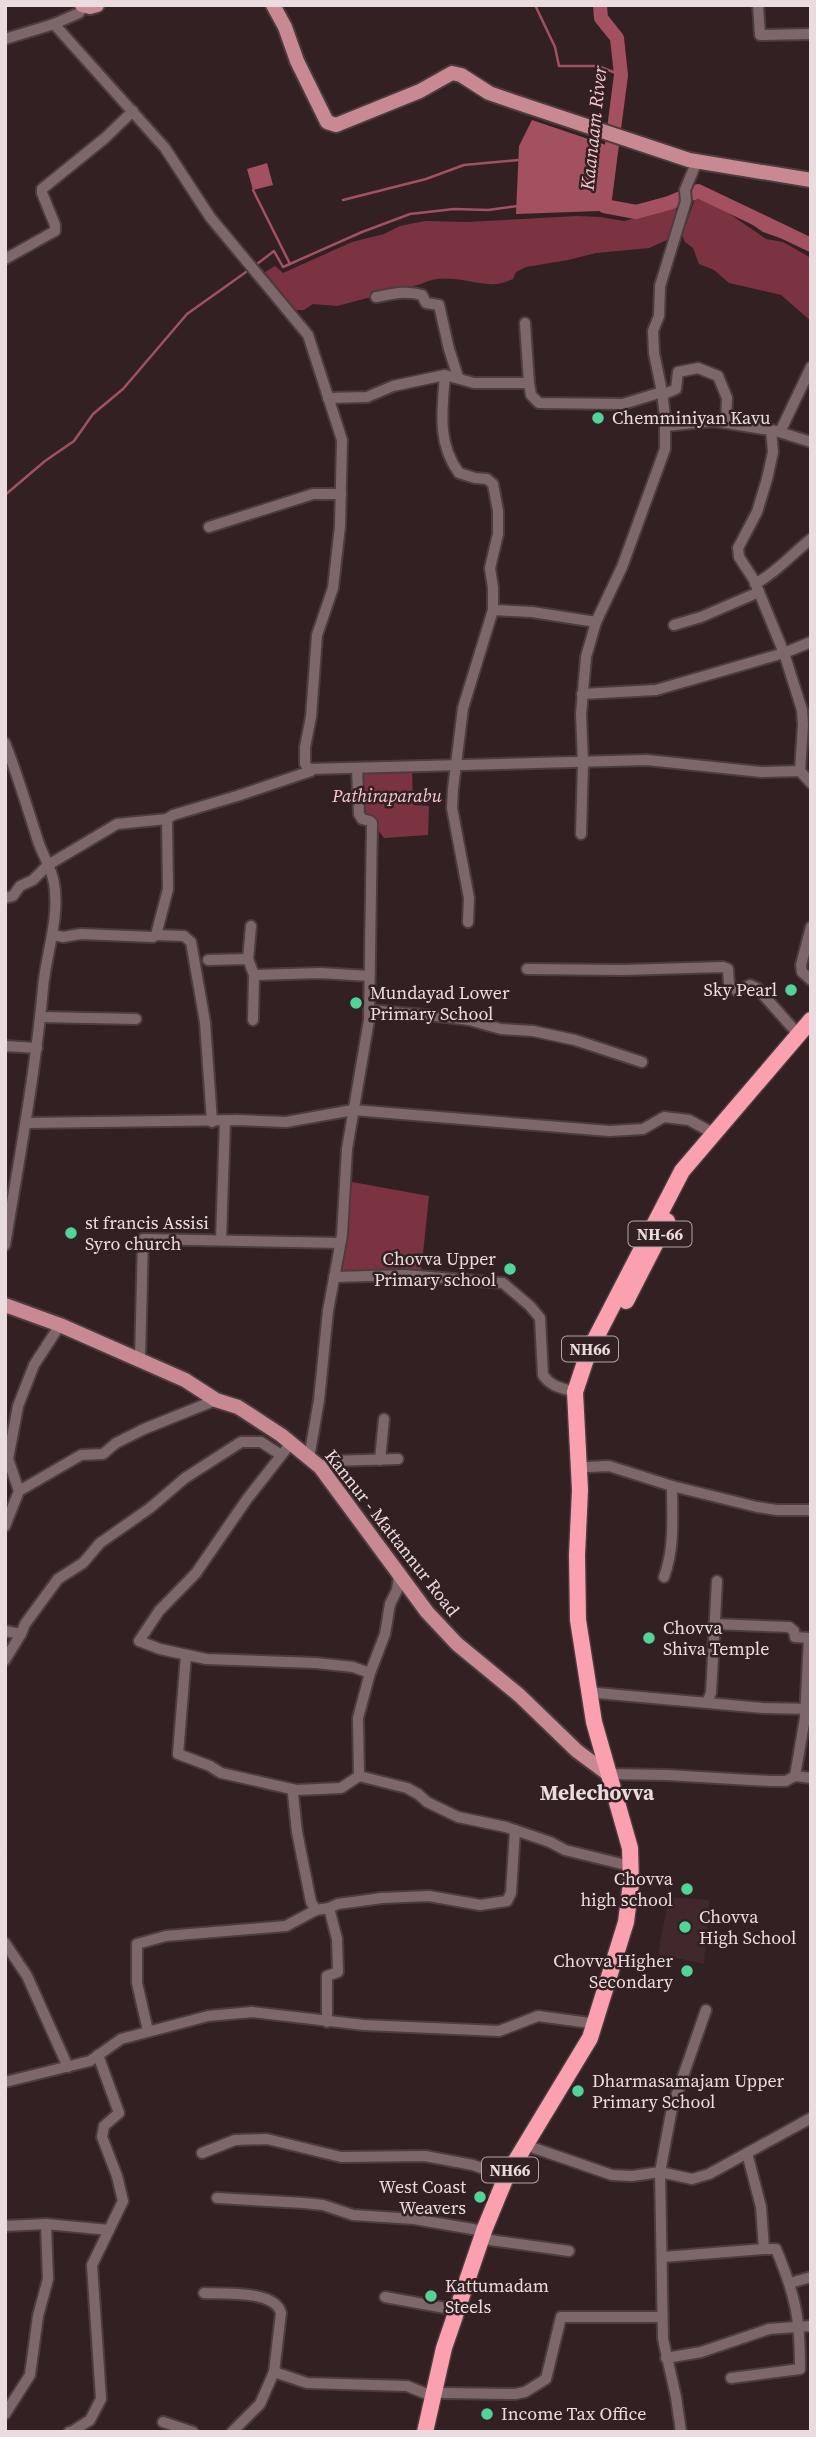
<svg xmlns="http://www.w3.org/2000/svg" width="816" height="2437" viewBox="0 0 816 2437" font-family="'Source Serif 4',serif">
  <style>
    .built { fill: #41282c }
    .green { fill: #7b3342 }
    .water { fill: #a35160 }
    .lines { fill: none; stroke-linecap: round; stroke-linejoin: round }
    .stream { stroke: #a35160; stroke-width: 2.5 }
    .river { stroke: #a35160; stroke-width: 14 }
    .minor-casing { stroke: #4c3c3e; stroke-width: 14 }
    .major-casing { stroke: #4c3c3e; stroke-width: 18 }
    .highway-casing { stroke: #4c3c3e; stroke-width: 19 }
    .minor { stroke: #7e676a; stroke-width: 10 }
    .major { stroke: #c98993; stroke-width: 14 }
    .highway { stroke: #fba0ae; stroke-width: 16 }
    .poi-dot { fill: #52d397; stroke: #332022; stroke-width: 2.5 }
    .labels { text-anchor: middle; stroke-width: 5; stroke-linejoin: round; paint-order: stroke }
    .shield { fill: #332022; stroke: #b3a4a6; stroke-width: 2 }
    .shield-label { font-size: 16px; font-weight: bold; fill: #eadcde }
    .poi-label { font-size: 18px; fill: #eadcde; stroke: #332022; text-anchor: start }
    .park-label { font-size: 18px; font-style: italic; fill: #f8c8ce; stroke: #332022 }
    .street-label { font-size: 18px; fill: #eadcde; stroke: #332022 }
    .water-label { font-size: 19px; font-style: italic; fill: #f7c7cd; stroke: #332022 }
    .quarter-label { font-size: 21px; font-weight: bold; fill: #eadcde; stroke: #332022 }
  </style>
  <rect width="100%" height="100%" fill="#332022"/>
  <polygon class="built" points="669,1897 709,1900 704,1964 658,1954"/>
  <g class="green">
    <polygon points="705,197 766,239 783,242 811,258 811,321 781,295 729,283 714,270 699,264 693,248 685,242 682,235 695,199"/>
    <path d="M676 207V219L669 239 649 248 596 253 568 260 526 267 516 272 513 279C506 282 498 285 490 284 468 283 443 272 421 284L337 306 313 304 304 310H296L265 272 275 266 283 273 352 242 384 234 400 226 425 221 467 222 577 216 600 217 624 221Z"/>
    <polygon points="412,769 413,805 429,806 428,835 384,838 375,826 363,816 362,770"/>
    <polygon points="352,1182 429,1196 421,1273 339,1272"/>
  </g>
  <g class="water">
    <polygon points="532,120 612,147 599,211 516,214 519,146"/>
    <polygon points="267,163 273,185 253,190 247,169"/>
    <polygon points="749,209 759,219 811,242 811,249 763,232 747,221"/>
  </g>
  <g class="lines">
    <g class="stream">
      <polyline points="535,5 555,47 559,66 598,66 621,75"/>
      <polyline points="253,190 290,264"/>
      <polyline points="343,200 426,179 464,165 519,160"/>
      <polyline points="257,264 274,251 283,267 362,232 410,214 454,209 488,210 518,206"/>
      <polyline points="5,495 45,461 74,441 93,414 123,389 187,314 246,272"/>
      <polyline points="5,1852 6,1853"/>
    </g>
    <polyline class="river" points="600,5 601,18 617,38 621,75 604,206 636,212 669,203 698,191 811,245"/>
    <g class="minor-casing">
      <g id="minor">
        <polyline points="758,5 760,35 811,34"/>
        <polyline points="54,24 79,13 83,7"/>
        <polyline points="5,39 54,24 165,148 210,217 308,335 342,440 340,526 333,588 317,635 311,717 305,747 305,764 309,769 647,760 761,772 800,771 811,783"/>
        <polyline points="5,259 55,231 55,225 42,193 42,189 105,138 133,111"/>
        <path d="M376 297C392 294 406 290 422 295L426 303 439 305 449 349 458 377"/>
        <polyline points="525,323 529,383"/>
        <path d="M445 375C442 411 437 443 459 473L475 478 487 479 493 484 498 511V534L490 568 493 588V610L463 708 453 789 452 808 469 898 468 922"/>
        <polyline points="662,392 654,353 653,331 659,316 660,286 686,201 685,190 697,161"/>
        <polyline points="662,395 676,389 678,372 698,368 718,376 727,398 726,423"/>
        <polyline points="328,398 367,397 393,386 445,375 474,383 529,383 531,395 539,403 623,404 662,392 665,417 665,449 622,567 596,622 586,657 581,714 583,763 581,834"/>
        <polyline points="665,426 714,421 776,431 811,442"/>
        <polyline points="771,430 773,452 767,479 757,512 738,548 739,557 754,580 784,653 802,710 803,725 800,771"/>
        <polyline points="780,432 811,367"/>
        <polyline points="209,527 313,494 341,494"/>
        <path d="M755 584C776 573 792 554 811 539"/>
        <polyline points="493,610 532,612 596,622"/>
        <polyline points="674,625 701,617 759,592"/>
        <polyline points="582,694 656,690 784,653 811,642"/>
        <path d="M5 743C18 776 28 810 39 844 44 857 52 870 54 883 60 919 46 953 43 988 35 1075 19 1160 5 1245"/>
        <polyline points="5,898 13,896 20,886 33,880 48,865 117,824 167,819"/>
        <polyline points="811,927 801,965 802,972 811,980"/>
        <polyline points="53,935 63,937 81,934 153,937 156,935 168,889 167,819 173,815 237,796 311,771"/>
        <polyline points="156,935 184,936 191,942 205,1022 212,1122"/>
        <polyline points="248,959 251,926"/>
        <polyline points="208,960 248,959 254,975 320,973 369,976"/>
        <polyline points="527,969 623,970 723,967 728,969 729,984 737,991 750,985 757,988 798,1034"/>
        <polyline points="369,1010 447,1017 469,1020 501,1029 533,1031 575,1040 642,1062"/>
        <polyline points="41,1017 136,1019"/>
        <polyline points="253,1020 254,975"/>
        <polyline points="5,1046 37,1048"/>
        <polyline points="26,1123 237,1120 286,1122 353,1110 609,1131 643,1129 664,1117 689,1120 713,1133"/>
        <polyline points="221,1240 225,1121"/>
        <path d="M334 1277 405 1275 503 1283 530 1306 540 1318 543 1375C551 1387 562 1388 575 1392"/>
        <polyline points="140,1360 143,1239 340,1243"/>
        <polyline points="291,1443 247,1499 196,1573 159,1611 139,1641 160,1649 206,1659 316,1663 353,1667 370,1673"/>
        <polyline points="309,1458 319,1400 328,1311 342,1235 347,1149 369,1020 372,823 370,821 362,819 359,814 357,768"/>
        <polyline points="380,1460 384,1419"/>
        <polyline points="320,1467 330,1461 398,1459"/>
        <polyline points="587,1467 609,1466 672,1486 757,1507 777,1510 811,1510"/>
        <polyline points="19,1491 81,1455 103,1454 116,1443 144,1429 216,1400"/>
        <polyline points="5,1526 19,1491 8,1459 18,1406 34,1365 60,1325"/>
        <polyline points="399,1576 397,1590 390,1604 385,1634 370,1673 358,1718 359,1776 407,1788 418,1794 427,1802 458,1817 506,1827 550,1842 565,1850 630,1866"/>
        <path d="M664 1577C675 1547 672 1516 672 1486"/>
        <polyline points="5,1631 21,1634 5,1660"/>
        <polyline points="21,1634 25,1624 58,1579 83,1563 100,1543 150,1508 185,1478 241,1442 261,1442 281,1455"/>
        <polyline points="186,1655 178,1754 210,1766 221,1773 296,1790"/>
        <polyline points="597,1693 763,1708 811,1709"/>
        <polyline points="707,1702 711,1693 712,1675 717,1581"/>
        <polyline points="608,1774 667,1775 770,1781 786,1781 795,1776 805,1718 809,1638 795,1637 794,1631 789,1627 714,1624"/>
        <polyline points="795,1776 811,1778"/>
        <polyline points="329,1908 338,1904 382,1898 429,1896 480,1905 507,1901 511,1893 515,1830"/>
        <polyline points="5,1943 27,1976 68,2067"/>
        <polyline points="327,2022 327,1976 338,1972 337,1939 329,1908 316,1910 311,1902 297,1832 293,1794 296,1790 341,1788 359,1776"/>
        <polyline points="148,2031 137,1983 137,1944 166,1936 286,1926 316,1910"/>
        <polyline points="5,2082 90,2061 121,2039 208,2016 252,2012 364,2025 499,2031 538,2016 597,2024"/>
        <polyline points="534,2148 612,2175 632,2176 660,2172 692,2179 709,2174 811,2118"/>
        <polyline points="202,2153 235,2140 267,2139 341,2157 425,2156 473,2165 506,2177"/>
        <polyline points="217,2198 304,2203 323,2205 353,2215 414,2219 484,2231"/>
        <polyline points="5,2226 46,2224"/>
        <polyline points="490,2240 569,2251"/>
        <polyline points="663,2257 764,2249"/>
        <polyline points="790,2283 811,2277"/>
        <path d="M204 2293C223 2294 275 2290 281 2313L274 2372"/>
        <polyline points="385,2297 456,2310"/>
        <polyline points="666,2358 701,2352 769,2329 811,2326"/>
        <path d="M731 2378 800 2369C800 2318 796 2297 776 2249H764L761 2207 747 2153"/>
        <polyline points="443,2393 515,2394 525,2392 546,2379 561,2317 662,2317"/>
        <polyline points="5,2414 30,2375 38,2316 48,2279 46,2224 109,2230"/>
        <polyline points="163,2422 193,2432"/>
        <polyline points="69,2432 73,2431 90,2420 101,2399 92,2265 123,2201 117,2176 102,2137 104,2126 119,2113 98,2055"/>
        <polyline points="232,2432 260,2404 274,2372 307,2383 407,2386 432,2396"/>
        <polyline points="681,2432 676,2397 663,2339 660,2172 672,2108 706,2010"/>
      </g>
    </g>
    <g class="major-casing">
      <g id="major">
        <polyline points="82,5 90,7 97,5"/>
        <polyline points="273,5 285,27 297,61 327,122 336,125 420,91 452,73 461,75 489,93 512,101 689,160 811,180"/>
        <polyline points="5,1305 60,1325 185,1380 216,1400 238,1407 281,1435 320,1467 427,1612 457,1644 519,1695 577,1751 608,1774"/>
      </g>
    </g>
    <g class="highway-casing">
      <g id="highway">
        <polyline points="626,1301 667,1221"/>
        <polyline points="425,2432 444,2348 485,2228 506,2177 590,2038 626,1922 631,1883 630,1848 594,1722 578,1620 577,1555 580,1490 575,1392 588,1353 682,1171 811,1020"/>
      </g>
    </g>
    <use href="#minor" class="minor"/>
    <use href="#major" class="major"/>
    <use href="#highway" class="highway"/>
  </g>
  <g class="poi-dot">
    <circle cx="598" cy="418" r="7"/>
    <circle cx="791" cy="990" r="7"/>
    <circle cx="356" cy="1003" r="7"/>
    <circle cx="71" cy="1233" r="7"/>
    <circle cx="510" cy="1269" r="7"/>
    <circle cx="649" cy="1638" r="7"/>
    <circle cx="687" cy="1889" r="7"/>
    <circle cx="685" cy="1927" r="7"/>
    <circle cx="687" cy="1971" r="7"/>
    <circle cx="578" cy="2091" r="7"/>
    <circle cx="480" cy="2197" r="7"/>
    <circle cx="431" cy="2296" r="7"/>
    <circle cx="487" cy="2414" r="7"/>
  </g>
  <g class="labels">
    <g class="shield">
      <rect x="628.5" y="1221.5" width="63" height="25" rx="5"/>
      <rect x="562" y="1336.5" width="56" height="25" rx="5"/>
      <rect x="482" y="2157.5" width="56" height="25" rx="5"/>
    </g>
    <g class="shield-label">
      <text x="660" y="1240">NH-66</text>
      <text x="590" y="1355">NH66</text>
      <text x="510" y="2176">NH66</text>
    </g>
    <g class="poi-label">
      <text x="612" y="424">Chemminiyan Kavu</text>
      <text x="777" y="996" text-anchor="end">Sky Pearl</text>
      <text x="370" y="999">Mundayad Lower<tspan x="370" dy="21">Primary School</tspan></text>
      <text x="85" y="1229">st francis Assisi<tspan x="85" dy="21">Syro church</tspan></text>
      <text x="496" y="1265" text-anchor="end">Chovva Upper<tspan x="496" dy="21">Primary school</tspan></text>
      <text x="663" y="1634">Chovva<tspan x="663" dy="21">Shiva Temple</tspan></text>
      <text x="673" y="1885" text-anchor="end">Chovva<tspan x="673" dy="21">high school</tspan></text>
      <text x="699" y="1923">Chovva<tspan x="699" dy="21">High School</tspan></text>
      <text x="673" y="1967" text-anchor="end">Chovva Higher<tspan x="673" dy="21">Secondary</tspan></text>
      <text x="592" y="2087">Dharmasamajam Upper<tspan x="592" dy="21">Primary School</tspan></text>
      <text x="466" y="2193" text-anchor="end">West Coast<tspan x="466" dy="21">Weavers</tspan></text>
      <text x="445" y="2292">Kattumadam<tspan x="445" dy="21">Steels</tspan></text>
      <text x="501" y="2420">Income Tax Office</text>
    </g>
    <g class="park-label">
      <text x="387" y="802">Pathiraparabu</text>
    </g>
    <g class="street-label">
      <text transform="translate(392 1533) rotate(52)" y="6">Kannur - Mattannur Road</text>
    </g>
    <g class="water-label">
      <text transform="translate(593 128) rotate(-84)" y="7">Kaanaam River</text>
    </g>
    <g class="quarter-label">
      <text x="597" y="1800">Melechovva</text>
    </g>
  </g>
  <rect width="816" height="2437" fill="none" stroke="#eadcde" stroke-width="14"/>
</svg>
